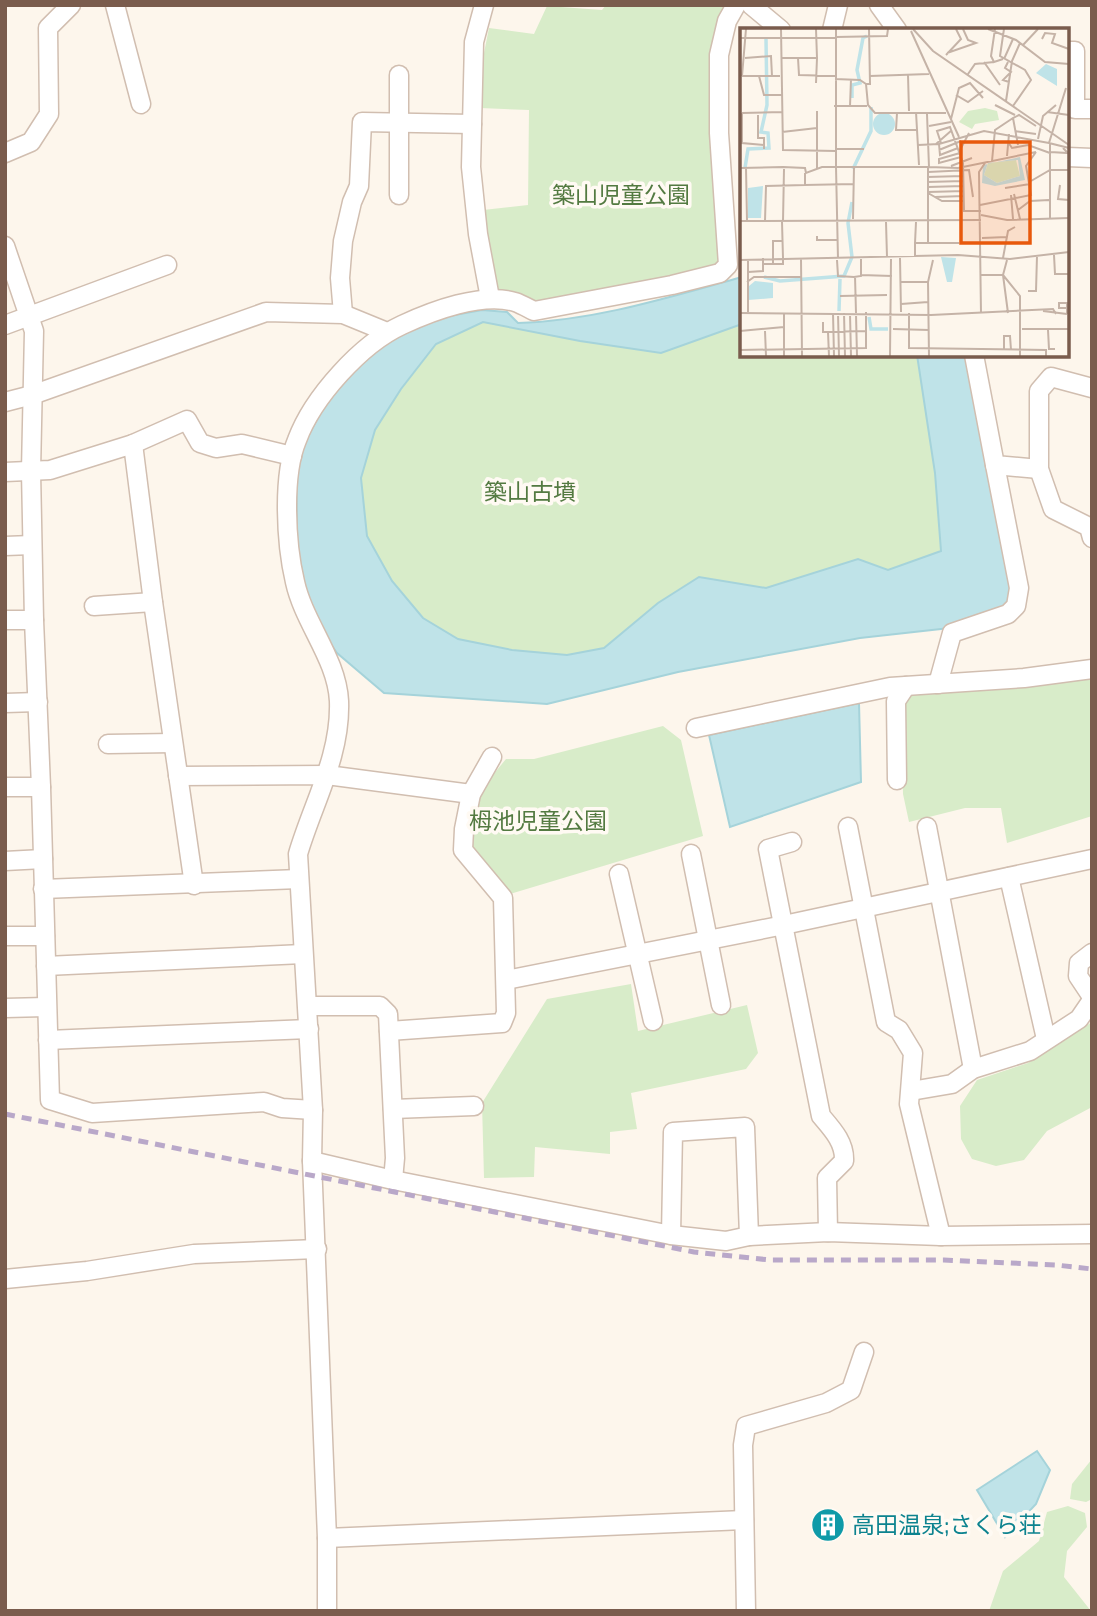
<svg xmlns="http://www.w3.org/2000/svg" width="1097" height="1616" viewBox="0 0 1097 1616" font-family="'Exo 2','Noto Sans JP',sans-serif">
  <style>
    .green { fill: #d8ecc9 }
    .water { fill: #bfe3e8; stroke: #a5d3da; stroke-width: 2 }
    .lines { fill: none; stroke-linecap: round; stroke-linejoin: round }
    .minor-casing { stroke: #d1beb0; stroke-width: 21 }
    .minor { stroke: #fff; stroke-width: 18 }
    .rail { stroke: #b9a8c9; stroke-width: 5; stroke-dasharray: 10 7; stroke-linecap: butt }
    .labels { text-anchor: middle; stroke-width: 7; stroke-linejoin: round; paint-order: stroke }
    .park-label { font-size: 23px; fill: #537a41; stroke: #fffaf3 }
    .culture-label { font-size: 23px; fill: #0d838f; stroke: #fffaf3; text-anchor: start }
    .inset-river { fill: none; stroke: #bfe3e8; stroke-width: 3.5 }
    .inset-road { fill: none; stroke: #c5b3a7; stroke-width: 2 }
    .view { fill: #e8590c; fill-opacity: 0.15; stroke: #e8590c; stroke-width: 3.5 }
    .inset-edge { fill: none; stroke: #7a5c4d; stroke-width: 3.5 }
  </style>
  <rect width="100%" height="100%" fill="#fdf6ec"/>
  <g class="green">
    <polygon points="606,5 728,5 720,267 540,307 497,290 483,210 528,205 529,110 480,108 482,63 489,28 534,34 547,6 602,10"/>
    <polygon points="483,322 580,341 661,353 742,324 742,355 917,355 935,473 941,551 888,570 858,559 766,588 699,578 658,603 604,648 567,655 512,650 458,639 423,619 392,581 367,536 361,479 375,430 401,389 436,344"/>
    <polygon points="1092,675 1092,816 1007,843 1001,808 965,808 909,822 903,794 901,702 908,693"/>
    <polygon points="663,726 681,740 703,836 510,894 471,853 469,829 483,787 506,759 534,759"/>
    <polygon points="631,984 638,1031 747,1005 758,1053 746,1069 631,1093 637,1129 610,1132 610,1154 535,1147 534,1177 484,1178 482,1103 547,999"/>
    <polygon points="1092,1022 1092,1107 1047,1131 1024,1160 996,1166 972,1159 961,1139 960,1106 977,1080 1028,1063"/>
    <polygon points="1092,1459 1092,1499 1086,1502 1070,1499 1072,1484"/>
    <polygon points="1068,1506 1085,1513 1087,1527 1067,1551 1064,1577 1091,1611 989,1611 1003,1571 1039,1541 1047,1512"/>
  </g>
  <g class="water">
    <path d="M742 277V324L661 353 580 341 483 322 436 344 401 389 375 430 361 478 367 536 392 581 423 618 458 639 512 650 567 655 604 648 658 603 699 577 766 588 858 559 888 570 941 551 935 473 917 355H966L1013 589 1012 602 1003 611 950 628 860 638 678 672 547 704 384 693 337 653 325 636 306 593 297 544 296 458 322 410 356 362 416 322 482 310 507 312 518 323C594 321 669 297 742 277Z"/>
    <polygon points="859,703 861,782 730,827 709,735"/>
    <polygon points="1037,1451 1050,1470 1036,1504 1005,1537 977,1490"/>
  </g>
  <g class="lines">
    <g class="minor-casing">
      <g id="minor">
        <polyline points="115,5 141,104"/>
        <polyline points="484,5 474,42 471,167 478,234 490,298"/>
        <polyline points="751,5 781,30"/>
        <polyline points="879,5 897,30"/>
        <polyline points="832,30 838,5"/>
        <polyline points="1067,51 1075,51 1075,109 1092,109"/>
        <polyline points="399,75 399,195"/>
        <polyline points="5,153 31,142 49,114 48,28 71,5"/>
        <polyline points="1067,157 1092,158"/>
        <polyline points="5,246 34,331 31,471 34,620 41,787 50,1100 92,1113 264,1102 282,1108 313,1110"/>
        <polyline points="343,314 340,278 343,241 352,202 359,186 362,122 472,124"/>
        <polyline points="5,325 167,265"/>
        <polyline points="974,355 995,465 1039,469"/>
        <polyline points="1092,388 1051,377 1039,391 1039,469 1053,509 1089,527 1092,538"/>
        <polyline points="5,402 32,395 266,312 343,314 387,332"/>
        <polyline points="133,444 187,420 200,443 216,448 242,444 292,456"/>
        <polyline points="5,472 50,470 133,444 153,602 194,885"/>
        <polyline points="5,546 32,545"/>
        <polyline points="94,606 153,602"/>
        <polyline points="5,620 34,620"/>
        <polyline points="938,684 952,633 1008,614 1016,606 1019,588 995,465"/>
        <polyline points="5,703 38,702"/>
        <polyline points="696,728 890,687 1024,678 1092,669"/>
        <polyline points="108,744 173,743"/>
        <polyline points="178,776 327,775 471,794"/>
        <polyline points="897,780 896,701 906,686"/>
        <polyline points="5,787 41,787"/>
        <polyline points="848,827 886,1022 899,1030 913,1053 909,1104 941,1236"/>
        <polyline points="927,827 973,1069"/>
        <path d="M792 842 768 849 821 1116C833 1130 845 1143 844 1161L827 1178 828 1232"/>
        <polyline points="691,854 721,1005"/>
        <polyline points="5,861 43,859"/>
        <polyline points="619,874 653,1021"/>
        <polyline points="1009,877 1046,1039"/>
        <polyline points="43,889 299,879"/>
        <polyline points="5,936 45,936"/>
        <polyline points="1092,953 1079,963 1078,976 1092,997"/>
        <polyline points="46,966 303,954"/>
        <polyline points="506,980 784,925 1092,859"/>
        <polyline points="308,1006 380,1006 388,1014 395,1158 393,1180"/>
        <polyline points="5,1008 46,1007"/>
        <polyline points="389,1031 502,1023 506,1013 503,898 463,850 464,829 471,794 492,757"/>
        <polyline points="48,1040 309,1029"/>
        <polyline points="911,1091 952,1084 973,1069 1030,1051 1079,1019 1092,1000"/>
        <polyline points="393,1109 474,1106"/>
        <polyline points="312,1161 393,1180 671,1235 726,1241 749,1236 828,1232 941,1236 1092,1234"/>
        <polyline points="671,1235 673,1132 745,1127 749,1236"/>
        <polyline points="5,1279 87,1271 194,1254 317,1249"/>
        <polyline points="327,1538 744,1520"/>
        <path d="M327 1611V1538L312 1161 313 1110 298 854C313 803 341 756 339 701 337 659 304 623 295 582 286 544 282 476 297 440 313 397 361 344 402 325 432 311 482 292 515 302 521 304 528 308 534 311L672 285 720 273 728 265 719 133V55L727 21 736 5"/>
        <polyline points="746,1611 743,1445 746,1426 826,1403 851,1390 864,1352"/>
      </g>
    </g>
    <use href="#minor" class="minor"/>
    <polyline class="rail" points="5,1114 694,1252 770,1260 944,1260 1056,1265 1092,1269"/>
  </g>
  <defs>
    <g id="building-disc" transform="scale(1.75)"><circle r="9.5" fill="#0f9aa8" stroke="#fffaf3"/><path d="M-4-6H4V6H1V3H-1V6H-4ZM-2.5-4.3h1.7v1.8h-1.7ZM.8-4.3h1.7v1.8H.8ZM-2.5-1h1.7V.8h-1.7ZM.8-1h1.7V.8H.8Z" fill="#fff"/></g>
  </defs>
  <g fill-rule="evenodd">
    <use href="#building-disc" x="828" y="1525"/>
  </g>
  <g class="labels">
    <g class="park-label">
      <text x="621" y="203">築山児童公園</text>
      <text x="530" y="500">築山古墳</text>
      <text x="538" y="829">栂池児童公園</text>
    </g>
    <g class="culture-label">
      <text x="852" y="1533">高田温泉;さくら荘</text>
    </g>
  </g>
  <g transform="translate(740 28)">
    <rect width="329" height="329" fill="#fdf6ec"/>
    <path d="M245 80 257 83 259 92 235 96 232 101 219 94 228 83ZM276 132 280 148 257 155 244 147 248 135Z" fill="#d8ecc9"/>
    <path d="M306 36 317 41V58L296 45ZM133 96a11 11 0 1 1 22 0a11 11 0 1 1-22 0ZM280 129 285 152 255 158 242 155 243 137ZM278 132 280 148 257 155 244 147 248 135ZM23 158 21 190H8V160ZM201 229 216 230 212 254H207ZM15 253 33 255V270L8 272 9 258Z" fill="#bfe3e8" fill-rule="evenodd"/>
    <path class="inset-river" d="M112 70V57L120 55 117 42 123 10 127 8M5 140 8 121 29 120 28 105 21 104 27 77 26 11M113 141 131 103V79M24 249 40 253 104 248 112 229 108 195 112 174M99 283 100 251M129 289 131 301H148"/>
    <path class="inset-road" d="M41 1 43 122 96 123M96 1V138M173 1 193 23 329 117M248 1 276 12 305 34 329 36M255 1 251 28 254 34 263 31M264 1 260 28 285 42 291 52 273 78M171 3 219 109M96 9 147 8 148 1M0 10H95M302 11 305 5 315 6 312 15 329 21M283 17 298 1M207 25 236 15 228 12 223 1M206 27 221 11 216 1M5 30 31 28 32 48M41 30H77L76 1M58 30 59 47 95 48M264 31 273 11M329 31V62M244 34 260 57M268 34 265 40 271 44 263 52 269 54M228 46 235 36 254 34M168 47 169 83M2 48 6 1M2 48H40M19 48 24 67H42M130 48 189 46M95 51 120 52 126 56 128 77 135 85H206M76 55 77 30M126 56H130L129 1M326 60 309 115 329 120M216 67 228 74 243 63M266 73 272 33 280 15M255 77 275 87M94 78H127M110 78 111 51M77 83V140M176 84 179 137M307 84 329 87M2 85V115L24 117M2 85 42 84M157 85 156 102H178M18 87V110H24V121M211 91 219 60 230 55 243 70M189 98 211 94M275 103 296 106M42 104 77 100M298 111 303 88 316 77M268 114 272 120 288 117 310 125M201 115 197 103 210 99 223 135 224 183H241M196 116 212 102M199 116 200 127 218 120M178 117 199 116 244 103 309 115M278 117 273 90 279 87 296 98M96 121H124M199 122 221 113M219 124 229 105M310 124 328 125 323 120M220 125 199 131V135L221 129M267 128 269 106M252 133 255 102 273 90M211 138 232 130M96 139 98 231M188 139V214M189 139 218 140 296 124M0 140 43 139 65 140 66 145 82 139H189L187 86M6 140 7 193M188 144 229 142 233 169M65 145V157L114 156M187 149 223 148M291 153 310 142H329M187 154 223 153M320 157 318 171 329 172M188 159 223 158M265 160 290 156M188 164 224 163M188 165 202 173H224M274 166 280 191M271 167 273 191M195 169 224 168M240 177 291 167 286 138 296 124M278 182 290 173 309 172M241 187 267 192 329 190M310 190V115M113 191 114 139M0 193 241 192M25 193 26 158 65 157M43 193 44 141M42 194 43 230M146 194 147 229M77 208V212H98M242 210 267 209M175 215 176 194M314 227 315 246H329M175 228V215H219M160 230 161 284M263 230 268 203 275 199M61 231 62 328M0 232 218 227 270 231 329 224M97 232 98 248 114 249 121 248V231M267 232 263 247 268 285M23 236H43V231M33 236V213H42M8 244 23 243V230M121 247 152 248M241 247H263M263 247 280 268V328M115 248 116 285M7 254 14 249H61M160 254H188M288 263H296L297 228M100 268 147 267M161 276 188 274M303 283 327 286M8 284V231M0 285 191 287 313 281 316 286M93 285 94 328M98 285 99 328M104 285 105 328M169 285V320L306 322V328M241 285 239 144 245 135M110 286 111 328M116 286 117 328M327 286V275H319V280H327M83 294V304L126 303M153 301 189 302M282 301H329M308 302 309 321H315M0 303 44 299M25 303 26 328M88 304 89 328M264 321V308H270L271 322M0 322 126 320V284M44 328V285M150 328 151 231M189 328 188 254 193 232"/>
    <path class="view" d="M221 114H290V215H221Z"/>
    <rect width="329" height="329" class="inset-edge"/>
  </g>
  <rect width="1097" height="1616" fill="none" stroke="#7a5c4d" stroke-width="14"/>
</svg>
